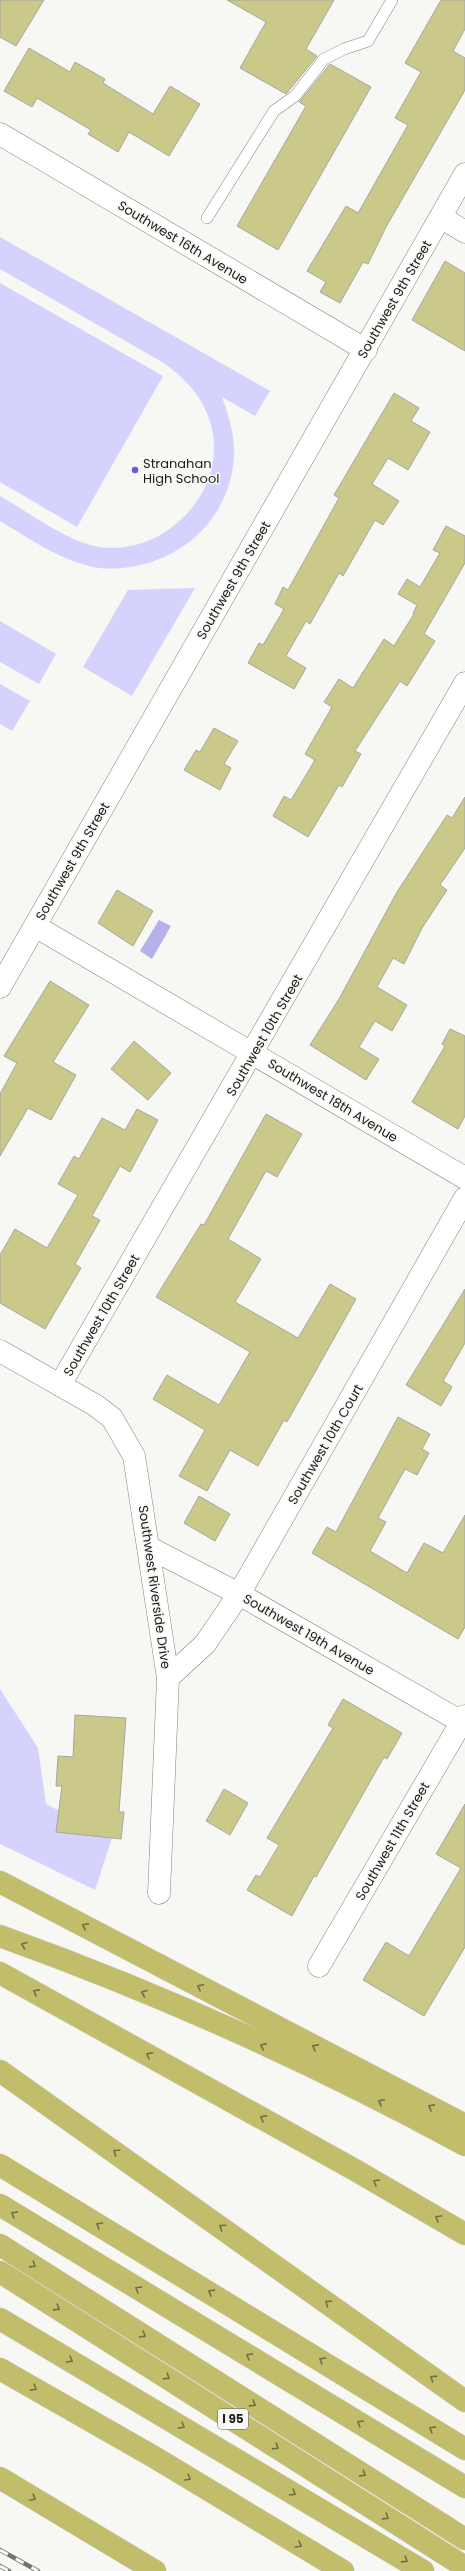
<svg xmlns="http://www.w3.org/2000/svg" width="465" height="2571" viewBox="0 0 465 2571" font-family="Poppins,sans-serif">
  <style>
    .green { fill: #d6d2fe }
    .water { fill: #b6b0eb }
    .building { fill: #cbc989; stroke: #a7a7a3 }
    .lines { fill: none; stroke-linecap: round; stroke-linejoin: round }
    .service-casing { stroke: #82827f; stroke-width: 12 }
    .minor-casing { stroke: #82827f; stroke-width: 23 }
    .motorway-casing { stroke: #d2d2d2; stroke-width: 23 }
    .service { stroke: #fff; stroke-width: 11 }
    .minor { stroke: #fff; stroke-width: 22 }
    .motorway { stroke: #c2bd6a; stroke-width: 22 }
    .rail-casing { stroke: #727270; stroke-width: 4.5 }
    .rail { stroke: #f7f7f3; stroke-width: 3; stroke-dasharray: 9; stroke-linecap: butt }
    .oneway { stroke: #716e44 }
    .poi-dot { fill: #7157d1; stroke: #f7f7f3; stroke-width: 1.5 }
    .labels { text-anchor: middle; stroke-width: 3; stroke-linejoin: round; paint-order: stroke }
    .shield { fill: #f7f7f3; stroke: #60605f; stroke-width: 1 }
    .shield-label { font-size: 12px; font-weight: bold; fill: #20201f }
    .street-label { font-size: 13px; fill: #20201f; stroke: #f7f7f3 }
    .poi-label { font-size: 13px; fill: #20201f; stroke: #f7f7f3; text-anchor: start }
  </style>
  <rect width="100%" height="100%" fill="#f7f7f3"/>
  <g class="green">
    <path d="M0 237 270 391 255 416 222 397C229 417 235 435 234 456 231 517 182 563 122 568 111 569 100 569 89 566 57 558 28 538 0 521V496C28 512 68 542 99 547 165 557 229 490 211 425 203 396 185 378 162 362L0 269Z"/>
    <polygon points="0,283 163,376 77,527 0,482"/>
    <polygon points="195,588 132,696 83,667 128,590"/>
    <polygon points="0,621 56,654 39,684 0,662"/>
    <polygon points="0,684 30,701 12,731 0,724"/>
    <polygon points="0,1689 38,1748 46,1804 112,1838 95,1890 0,1844"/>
  </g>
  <polygon class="water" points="159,920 171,926 152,959 140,951"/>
  <g class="building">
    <polygon points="0,0 44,0 16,46 0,37"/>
    <polygon points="227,0 334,0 306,49 317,56 286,94 240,68 266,22"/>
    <polygon points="441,0 465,0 465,29 453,51 465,58 465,90 386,227 368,264 363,262 340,303 320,292 326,282 307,271 346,206 358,213 408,125 395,118 421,72 405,63"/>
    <polygon points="29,48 70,72 75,62 105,79 103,83 153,114 170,86 200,104 169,156 129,132 118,152 88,134 91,130 37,98 32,107 4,91"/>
    <polygon points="330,64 371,87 278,250 237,226 306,106 299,102"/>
    <polygon points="445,261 465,273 465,351 412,320"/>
    <polygon points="394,393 419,408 411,421 430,432 408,470 388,458 372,484 399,501 383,525 375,520 343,576 339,573 310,624 306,621 286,656 306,668 294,689 248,663 259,643 263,645 284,609 275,604 283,587 288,590 339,498 334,495"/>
    <polygon points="446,526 465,536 465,563 424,634 435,641 407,686 400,681 355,751 361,754 342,787 339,785 308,837 273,816 284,796 291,800 315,760 305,754 332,707 324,702 339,679 353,688 384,639 394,646 414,614 413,613 417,605 398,594 407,579 420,587 440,553 433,550"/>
    <polygon points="214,728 238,741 224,764 231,768 220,790 184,770 196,750 200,752"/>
    <polygon points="465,797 465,848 440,885 447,890 422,928 404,964 393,958 377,987 407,1005 392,1031 375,1021 359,1047 379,1059 366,1080 310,1045 339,999 397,892 447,815 452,818"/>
    <polygon points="117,890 153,911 133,946 98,923"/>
    <polygon points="50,981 89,1005 53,1062 76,1075 51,1120 28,1108 0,1156 0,1094 17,1063 4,1056"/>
    <polygon points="450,1029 465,1036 465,1116 458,1129 412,1102 445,1046 442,1044"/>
    <polygon points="134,1041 171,1073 148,1100 111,1069"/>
    <polygon points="137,1109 158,1120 130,1172 120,1166 92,1216 100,1220 75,1264 81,1268 45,1329 0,1303 0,1255 15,1229 47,1248 78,1195 58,1184 74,1156 79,1159 102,1118 125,1130"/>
    <polygon points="266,1114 302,1134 277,1177 266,1171 228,1239 261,1259 235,1302 298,1338 330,1284 356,1299 287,1422 284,1420 258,1466 230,1450 207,1491 179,1476 205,1430 153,1399 167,1375 219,1405 250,1352 156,1297 201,1224 204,1225"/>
    <polygon points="465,1289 465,1343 443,1381 452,1387 441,1406 406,1385"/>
    <polygon points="398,1417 430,1434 422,1449 429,1453 417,1475 405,1469 378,1518 386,1522 370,1551 407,1573 424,1543 443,1553 465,1515 465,1627 458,1639 312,1553 327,1527 336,1532"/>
    <polygon points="199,1496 230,1514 215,1541 184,1523"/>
    <polygon points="343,1699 402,1733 387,1759 384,1757 316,1877 314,1876 292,1916 247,1890 256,1875 260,1877 279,1845 267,1838 333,1728 328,1725"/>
    <polygon points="75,1715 126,1718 119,1812 124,1812 121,1839 56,1832 62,1786 56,1786 58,1756 73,1757"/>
    <polygon points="224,1789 248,1803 230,1835 206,1821"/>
    <polygon points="465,1804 465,1947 424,2016 363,1980 386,1942 409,1956 461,1868 436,1854"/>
  </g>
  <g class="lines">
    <g class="service-casing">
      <polyline id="service" points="207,218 274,111 295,96 324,59 344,49 368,41 392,0"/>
    </g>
    <g class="minor-casing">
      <g id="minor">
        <polyline points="0,134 366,350"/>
        <polyline points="441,217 465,232"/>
        <polyline points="35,926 465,1178"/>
        <polyline points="0,987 465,174"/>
        <polyline points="0,1351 95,1405 112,1418 134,1456 168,1678 159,1893"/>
        <polyline points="60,1385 465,683"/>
        <polyline points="150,1548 239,1594 465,1724"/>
        <polyline points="168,1678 205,1644 239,1594 465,1198"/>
        <polyline points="319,1966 465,1716"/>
      </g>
    </g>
    <g class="motorway-casing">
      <g id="motorway">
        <polyline points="0,1882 465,2125"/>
        <path d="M0 1936C159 1993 316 2064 465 2145"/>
        <polyline points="0,1973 355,2170 465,2234"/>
        <polyline points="0,2071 465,2401"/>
        <polyline points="0,2165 465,2449"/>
        <polyline points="0,2205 465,2487"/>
        <polyline points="0,2245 465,2539"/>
        <polyline points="0,2272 465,2567"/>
        <polyline points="0,2319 423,2571"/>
        <polyline points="0,2369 154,2457 343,2571"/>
        <polyline points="0,2478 155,2571"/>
      </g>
    </g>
    <use href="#service" class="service"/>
    <use href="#minor" class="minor"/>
    <use href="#motorway" class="motorway"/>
    <g class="rail-casing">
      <g id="rail">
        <polyline points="0,2550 38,2571"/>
        <polyline points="0,2566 9,2571"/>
      </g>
    </g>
    <use href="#rail" class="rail"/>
  </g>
  <defs><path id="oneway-chevron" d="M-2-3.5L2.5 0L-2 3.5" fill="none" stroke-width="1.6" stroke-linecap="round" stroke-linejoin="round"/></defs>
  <g class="oneway">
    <use href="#oneway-chevron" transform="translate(85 1926) rotate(-152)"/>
    <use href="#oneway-chevron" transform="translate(24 1945) rotate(-159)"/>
    <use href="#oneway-chevron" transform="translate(200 1987) rotate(-153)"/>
    <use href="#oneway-chevron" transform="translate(36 1992) rotate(-152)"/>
    <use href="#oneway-chevron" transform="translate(144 1993) rotate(-157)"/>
    <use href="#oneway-chevron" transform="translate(263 2046) rotate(-155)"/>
    <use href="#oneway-chevron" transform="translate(315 2047) rotate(-153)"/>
    <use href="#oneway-chevron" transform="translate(149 2055) rotate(-151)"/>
    <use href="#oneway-chevron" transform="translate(381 2102) rotate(-153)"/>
    <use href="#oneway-chevron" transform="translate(431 2107) rotate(-152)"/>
    <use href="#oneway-chevron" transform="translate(263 2118) rotate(-151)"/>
    <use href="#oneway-chevron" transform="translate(116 2152) rotate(-145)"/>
    <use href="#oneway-chevron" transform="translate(376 2182) rotate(-150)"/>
    <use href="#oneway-chevron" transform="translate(14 2214) rotate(-149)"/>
    <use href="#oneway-chevron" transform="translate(438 2218) rotate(-149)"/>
    <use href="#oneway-chevron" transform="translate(99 2225) rotate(-149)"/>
    <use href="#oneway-chevron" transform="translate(222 2227) rotate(-145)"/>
    <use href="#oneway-chevron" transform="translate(33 2265) rotate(32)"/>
    <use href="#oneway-chevron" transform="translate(138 2289) rotate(-149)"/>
    <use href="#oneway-chevron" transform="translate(211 2292) rotate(-148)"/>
    <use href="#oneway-chevron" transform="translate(328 2303) rotate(-145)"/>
    <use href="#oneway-chevron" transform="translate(57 2308) rotate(32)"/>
    <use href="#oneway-chevron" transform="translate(143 2335) rotate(32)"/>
    <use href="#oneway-chevron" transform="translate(249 2356) rotate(-149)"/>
    <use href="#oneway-chevron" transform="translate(70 2360) rotate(30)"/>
    <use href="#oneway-chevron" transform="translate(322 2360) rotate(-148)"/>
    <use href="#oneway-chevron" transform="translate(167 2377) rotate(32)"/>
    <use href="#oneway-chevron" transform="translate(433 2378) rotate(-144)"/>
    <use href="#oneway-chevron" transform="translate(34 2388) rotate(30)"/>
    <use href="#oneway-chevron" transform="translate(253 2404) rotate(32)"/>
    <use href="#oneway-chevron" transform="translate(360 2423) rotate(-149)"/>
    <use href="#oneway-chevron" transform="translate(182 2426) rotate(31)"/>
    <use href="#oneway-chevron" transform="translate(432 2429) rotate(-148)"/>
    <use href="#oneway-chevron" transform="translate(276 2447) rotate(32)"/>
    <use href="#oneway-chevron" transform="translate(363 2474) rotate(32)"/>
    <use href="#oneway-chevron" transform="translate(188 2478) rotate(31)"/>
    <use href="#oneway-chevron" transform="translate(293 2493) rotate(31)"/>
    <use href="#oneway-chevron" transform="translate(33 2498) rotate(31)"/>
    <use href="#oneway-chevron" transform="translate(386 2517) rotate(32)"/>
    <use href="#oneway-chevron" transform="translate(299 2545) rotate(31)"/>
    <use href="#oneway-chevron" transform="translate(405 2560) rotate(32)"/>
  </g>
  <circle class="poi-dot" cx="135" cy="470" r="4"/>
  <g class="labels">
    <rect class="shield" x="218" y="2409" width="30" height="20" rx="3"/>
    <g class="shield-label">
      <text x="233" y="2423">I 95</text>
    </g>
    <g class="street-label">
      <text transform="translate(183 242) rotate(31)" y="5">Southwest 16th Avenue</text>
      <text transform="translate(394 299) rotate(-60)" y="5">Southwest 9th Street</text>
      <text transform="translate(233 580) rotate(-60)" y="5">Southwest 9th Street</text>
      <text transform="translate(72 861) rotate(-60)" y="5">Southwest 9th Street</text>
      <text transform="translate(264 1035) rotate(-60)" y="5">Southwest 10th Street</text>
      <text transform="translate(333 1100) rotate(31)" y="5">Southwest 18th Avenue</text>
      <text transform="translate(101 1315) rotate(-60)" y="5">Southwest 10th Street</text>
      <text transform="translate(325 1444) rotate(-60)" y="5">Southwest 10th Court</text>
      <text transform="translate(155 1587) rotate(82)" y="5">Southwest Riverside Drive</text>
      <text transform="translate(309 1634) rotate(30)" y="5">Southwest 19th Avenue</text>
      <text transform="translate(392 1841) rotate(-60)" y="5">Southwest 11th Street</text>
    </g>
    <g class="poi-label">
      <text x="143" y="468">Stranahan<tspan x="143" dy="15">High School</tspan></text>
    </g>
  </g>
</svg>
